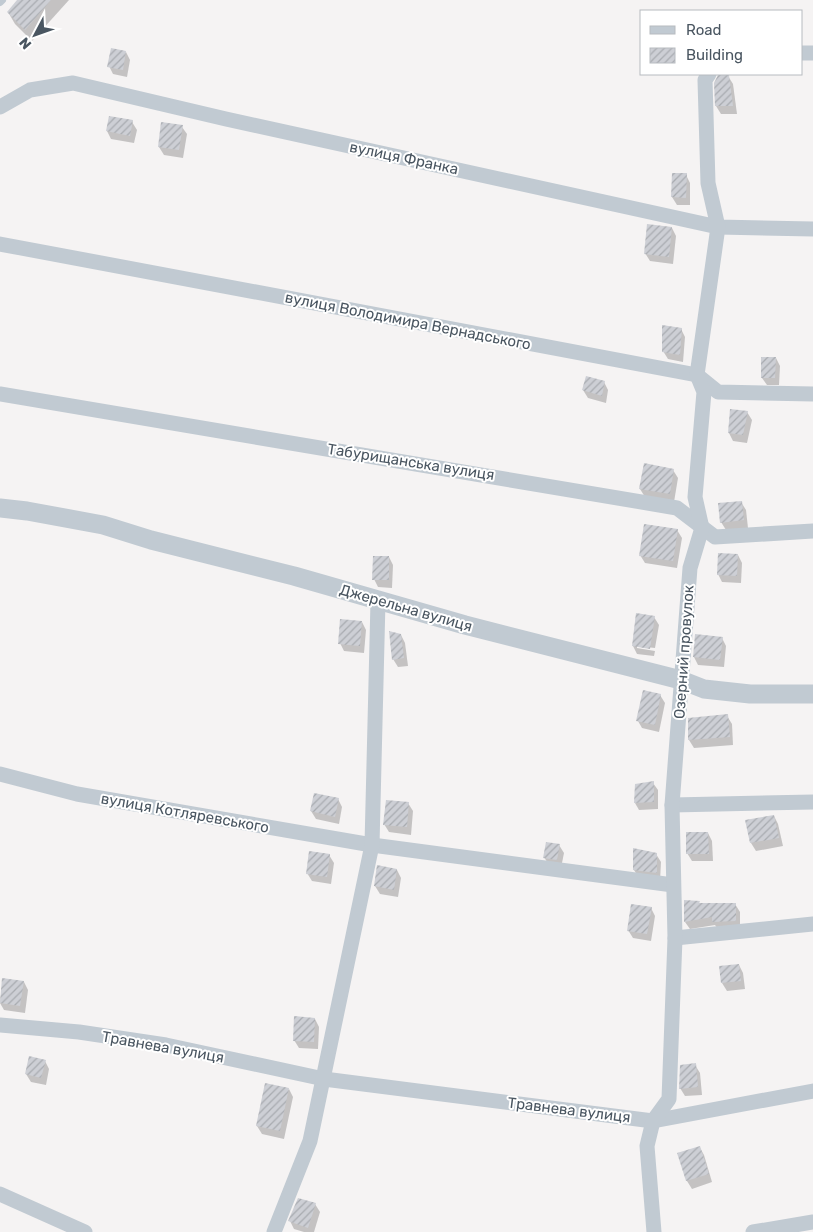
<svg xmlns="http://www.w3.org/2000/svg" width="813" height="1232" viewBox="0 0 813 1232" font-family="Rubik,sans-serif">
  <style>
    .shadow { fill: #0003 }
    .building { fill: url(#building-hatch) }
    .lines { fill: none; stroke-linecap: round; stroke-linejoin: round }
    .service { stroke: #c1cad2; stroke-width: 8 }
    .minor { stroke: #c1cad2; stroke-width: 15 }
    .tertiary { stroke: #c1cad2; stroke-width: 19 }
    .labels { text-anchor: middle; stroke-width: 4; stroke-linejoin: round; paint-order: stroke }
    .street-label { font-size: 15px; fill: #4a5661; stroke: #fff }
  </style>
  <defs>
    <pattern id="building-hatch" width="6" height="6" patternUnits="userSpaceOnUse" patternTransform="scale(1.25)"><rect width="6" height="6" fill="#cdcfd5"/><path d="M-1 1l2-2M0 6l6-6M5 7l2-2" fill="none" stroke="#a8abb0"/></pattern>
  </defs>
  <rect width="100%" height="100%" fill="#f5f3f3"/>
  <g class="shadow">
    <polygon points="19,0 69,0 32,41 15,24 8,12"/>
    <polygon points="126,52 130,60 127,77 113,74 109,66"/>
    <polygon points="728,76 733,84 737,114 721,114 716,106"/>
    <polygon points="132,122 137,130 134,143 111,139 107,131"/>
    <polygon points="182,127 187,134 183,158 164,155 159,147"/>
    <polygon points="686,175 690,183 690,205 677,205 672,197"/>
    <polygon points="672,228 676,236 673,264 650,261 645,253"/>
    <polygon points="681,329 685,337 683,362 668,359 663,351"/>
    <polygon points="776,358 780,366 779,385 767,385 762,378"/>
    <polygon points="604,382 608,390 606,403 588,398 583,390"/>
    <polygon points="747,412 752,420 747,443 733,441 729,433"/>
    <polygon points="673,470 678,478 674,502 645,497 640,489"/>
    <polygon points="741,502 746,510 748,528 726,530 721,522"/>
    <polygon points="677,530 682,538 677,568 645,563 640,555"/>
    <polygon points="738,555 742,563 741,583 722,582 718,574"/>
    <polygon points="389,557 393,565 392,588 378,587 374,579"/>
    <polygon points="654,617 659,625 655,648 637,646 637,648 655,651 654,656 637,654 633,646"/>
    <polygon points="362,622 366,630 364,653 344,651 340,643"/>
    <polygon points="401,635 405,643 408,666 398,667 393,659"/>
    <polygon points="722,638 726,646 724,667 698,665 694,657"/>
    <polygon points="660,695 665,703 659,732 642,728 638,721"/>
    <polygon points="727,716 732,724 733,745 694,748 689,740 689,719"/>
    <polygon points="653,783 658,790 658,809 639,810 635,803"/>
    <polygon points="338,799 342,807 339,824 316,819 311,811"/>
    <polygon points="408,803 413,811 411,835 389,832 384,824"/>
    <polygon points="774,816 778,824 783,846 756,851 751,843 747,821"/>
    <polygon points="708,833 712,841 713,861 692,861 687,853"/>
    <polygon points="559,845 564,853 561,868 549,865 544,857"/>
    <polygon points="656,854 661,862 660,881 639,878 634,870"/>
    <polygon points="329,855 334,863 331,884 312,881 307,873"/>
    <polygon points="378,867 397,870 401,878 398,897 380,894 375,886"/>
    <polygon points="699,902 700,905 735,904 740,912 740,929 718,929 715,925 690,929 685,922"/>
    <polygon points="651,908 655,916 651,941 633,938 628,930"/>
    <polygon points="739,965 743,973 745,989 727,991 722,983 721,967"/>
    <polygon points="3,979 24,982 28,990 25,1013 4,1010 0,1003"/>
    <polygon points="315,1019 319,1027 318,1049 299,1048 294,1040"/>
    <polygon points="45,1061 49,1069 46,1085 31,1082 26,1074"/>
    <polygon points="695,1065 700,1073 702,1095 685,1096 680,1088"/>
    <polygon points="289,1089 293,1097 284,1139 262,1134 257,1126"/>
    <polygon points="700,1148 704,1155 712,1182 692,1189 687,1181 679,1154"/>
    <polygon points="315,1204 320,1212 314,1232 304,1232 294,1229 290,1221"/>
  </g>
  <g class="building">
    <polygon points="17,0 51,0 25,30 7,12"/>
    <polygon points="111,48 126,51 123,70 107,67"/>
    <polygon points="718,75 729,75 733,106 715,106 714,83"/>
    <polygon points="109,116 133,120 130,136 106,131"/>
    <polygon points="161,122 183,125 179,150 158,147"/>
    <polygon points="672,173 687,173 686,198 671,197"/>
    <polygon points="647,224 672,227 669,257 644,254"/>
    <polygon points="662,325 682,328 680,355 662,352"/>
    <polygon points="761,357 776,357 775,378 761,378"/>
    <polygon points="586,376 605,381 602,396 582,390"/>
    <polygon points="730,409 748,411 743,435 728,433"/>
    <polygon points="644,463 674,469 670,494 639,489"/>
    <polygon points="742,501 744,520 720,523 718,503"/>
    <polygon points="644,524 678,529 673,561 639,556"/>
    <polygon points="718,553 738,554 737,576 717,575"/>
    <polygon points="373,556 389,556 389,580 372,580"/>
    <polygon points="636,613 655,616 650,649 632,646"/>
    <polygon points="340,619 362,621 360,646 338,644"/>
    <polygon points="389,631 401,634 404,658 392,660"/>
    <polygon points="695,634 723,637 720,660 693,657"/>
    <polygon points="643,690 661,694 655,725 636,721"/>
    <polygon points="728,714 730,737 688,740 688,718"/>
    <polygon points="654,781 654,802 634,803 635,784"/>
    <polygon points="314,793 339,798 335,817 310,811"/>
    <polygon points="386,800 409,802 407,827 383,825"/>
    <polygon points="774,815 779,838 750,843 745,820"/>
    <polygon points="686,832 708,832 709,854 686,854"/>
    <polygon points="546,842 560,844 557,860 543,858"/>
    <polygon points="633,848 657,853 657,873 633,870"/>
    <polygon points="309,851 330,854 327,877 306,874"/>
    <polygon points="377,865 397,869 394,890 374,886"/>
    <polygon points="684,900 700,901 699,903 736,903 736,921 712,922 712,917 684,922"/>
    <polygon points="631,904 652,907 647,934 627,931"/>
    <polygon points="739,964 741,981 721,983 719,966"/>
    <polygon points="2,978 24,981 20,1006 0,1003"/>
    <polygon points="294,1016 315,1018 314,1042 293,1041"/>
    <polygon points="29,1056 46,1060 41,1078 25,1074"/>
    <polygon points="696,1063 698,1087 679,1089 680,1065"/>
    <polygon points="265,1083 289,1088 280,1131 256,1126"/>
    <polygon points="700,1146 709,1174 686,1181 677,1153"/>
    <polygon points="298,1198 316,1203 308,1228 288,1221"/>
  </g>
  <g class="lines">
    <polyline class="service" points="0,2 2,0"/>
    <g class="minor">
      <polyline points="802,53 813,53"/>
      <polyline points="0,107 30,90 73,83 226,119 718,227 813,229"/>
      <polyline points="0,244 697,375 718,392 813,394"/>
      <polyline points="0,394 677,508 715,537 813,531"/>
      <polyline points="0,774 77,794 372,845 673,885"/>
      <polyline points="672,805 813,802"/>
      <polyline points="675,938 813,924"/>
      <polyline points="0,1025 79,1032 166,1045 324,1079 653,1121 813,1091"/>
      <polyline points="0,1194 85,1232"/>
      <polyline points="274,1232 310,1141 372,845 378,601"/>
      <polyline points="654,1232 647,1146 653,1121 669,1099 675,938 672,805 690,568 702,528 695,497 704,392 697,375 718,227 708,183 705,80 709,74"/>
      <polyline points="753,1232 813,1222"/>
    </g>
    <polyline class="tertiary" points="0,508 27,511 103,525 151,540 294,576 465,625 681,680 704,689 750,694 813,694"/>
  </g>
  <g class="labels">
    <g class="street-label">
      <text transform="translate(404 158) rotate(12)" y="5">вулиця Франка</text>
      <text transform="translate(408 321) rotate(11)" y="5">вулиця Володимира Вернадського</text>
      <text transform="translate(411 462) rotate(9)" y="5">Табурищанська вулиця</text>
      <text transform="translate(406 608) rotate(16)" y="5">Джерельна вулиця</text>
      <text transform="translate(684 652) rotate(-86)" y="5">Озерний провулок</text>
      <text transform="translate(185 813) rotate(10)" y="5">вулиця Котляревського</text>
      <text transform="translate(163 1047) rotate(10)" y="5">Травнева вулиця</text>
      <text transform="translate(569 1110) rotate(7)" y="5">Травнева вулиця</text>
    </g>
  </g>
  <rect x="640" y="10" width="162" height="65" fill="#ffffff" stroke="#b7bbc0"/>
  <rect x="650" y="26" width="25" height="8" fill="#c1cad2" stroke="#b7bbc0"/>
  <text x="686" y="35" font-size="15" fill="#4a5661">Road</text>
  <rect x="650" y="48" width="25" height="15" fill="url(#building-hatch)" stroke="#b7bbc0"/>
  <text x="686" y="60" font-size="15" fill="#4a5661">Building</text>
  <g transform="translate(35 35) rotate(229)" stroke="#ffffff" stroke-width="4" paint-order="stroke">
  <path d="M0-4L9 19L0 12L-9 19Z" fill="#4a5661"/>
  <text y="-8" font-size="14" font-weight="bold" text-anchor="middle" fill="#4a5661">N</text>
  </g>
</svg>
